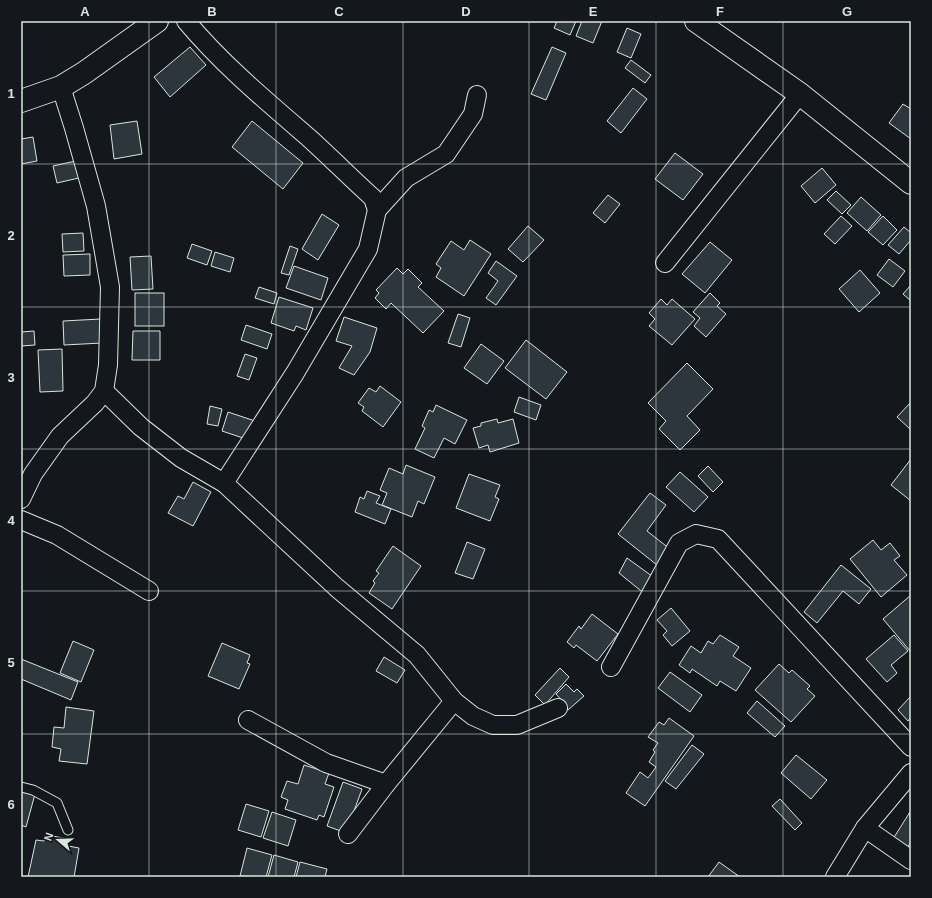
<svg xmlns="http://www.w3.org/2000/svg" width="932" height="898" viewBox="0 0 932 898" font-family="Helvetica,sans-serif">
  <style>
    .building { fill: #2c363c; stroke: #d8e6dc }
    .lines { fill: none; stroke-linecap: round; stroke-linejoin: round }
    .service-casing { stroke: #d8e6dc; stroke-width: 11 }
    .minor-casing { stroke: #d8e6dc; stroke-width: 20 }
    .tertiary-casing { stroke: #d8e6dc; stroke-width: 24 }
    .service { stroke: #14181c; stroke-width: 9 }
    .minor { stroke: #14181c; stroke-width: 18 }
    .tertiary { stroke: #14181c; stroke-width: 22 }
    .grid { fill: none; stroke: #d8e6dc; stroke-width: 1; stroke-opacity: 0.55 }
    .neatline { fill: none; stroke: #d8e6dc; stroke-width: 1.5 }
    .grid-label { font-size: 13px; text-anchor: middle; font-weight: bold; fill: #d8e6dc }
  </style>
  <rect width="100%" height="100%" fill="#14181c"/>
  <g class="building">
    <polygon points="557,21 576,21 570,35 554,28"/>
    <polygon points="582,21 602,21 593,43 576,36"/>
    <polygon points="627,28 641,34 631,58 617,52"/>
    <polygon points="190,47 206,65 170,97 154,77"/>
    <polygon points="552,47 566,53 546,100 531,94"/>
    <polygon points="631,60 651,75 645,83 625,68"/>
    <polygon points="633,88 647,99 621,133 607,121"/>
    <polygon points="903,104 911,109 911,139 889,123"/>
    <polygon points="137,121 142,154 114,159 110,125"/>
    <polygon points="252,121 303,163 283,189 232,147"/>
    <polygon points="33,137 37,161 21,164 21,139"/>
    <polygon points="675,153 703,174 683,200 655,179"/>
    <polygon points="80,160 83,177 57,183 53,166"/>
    <polygon points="822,168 836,185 815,203 801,186"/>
    <polygon points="836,191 851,205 842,214 827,200"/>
    <polygon points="608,195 620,204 605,223 593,213"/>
    <polygon points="861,197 881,215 867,231 847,213"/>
    <polygon points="322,214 339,225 318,260 302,249"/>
    <polygon points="841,216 852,226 835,244 824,234"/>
    <polygon points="883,216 897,230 883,245 868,232"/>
    <polygon points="528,226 544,240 523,262 508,249"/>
    <polygon points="904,227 911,233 911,240 899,254 888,245"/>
    <polygon points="83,233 84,251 63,252 62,234"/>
    <polygon points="470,240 491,254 464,296 436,277 441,268 436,264 451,241 464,250"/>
    <polygon points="710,242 732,260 705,293 682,274"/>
    <polygon points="192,244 212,251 207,265 187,258"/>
    <polygon points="290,246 298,249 289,275 281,273"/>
    <polygon points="215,252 234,258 230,272 211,266"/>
    <polygon points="90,254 90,275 64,276 63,255"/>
    <polygon points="151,256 153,289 132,290 130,257"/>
    <polygon points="889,259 905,271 893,287 877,275"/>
    <polygon points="496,261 517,276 496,305 486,298 498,281 488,273"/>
    <polygon points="294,266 328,278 321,300 286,288"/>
    <polygon points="397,268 403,274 408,269 422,283 418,287 444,311 423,333 391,303 386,309 375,298 379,293 376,290"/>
    <polygon points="860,270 880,293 859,312 839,289"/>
    <polygon points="911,285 911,301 903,294"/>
    <polygon points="259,287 277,293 274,304 255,298"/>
    <rect x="135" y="293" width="29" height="33"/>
    <polygon points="710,293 720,303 717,306 726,314 706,337 694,326 700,318 693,312"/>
    <polygon points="279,297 313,308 306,330 296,326 294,331 271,323"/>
    <polygon points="661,299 667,305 672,299 695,319 672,345 649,326 655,319 649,313"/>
    <polygon points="458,314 470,318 461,347 448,343"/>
    <polygon points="344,317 377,328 370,352 354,375 339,368 352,346 336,341"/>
    <polygon points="101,319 102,343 64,345 63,321"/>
    <polygon points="246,325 272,334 267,349 241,340"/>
    <polygon points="34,331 35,345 21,346 21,332"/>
    <polygon points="133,331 160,331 160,360 132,360"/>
    <polygon points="526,340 567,372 546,399 505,368"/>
    <polygon points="481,344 504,361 487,384 464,368"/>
    <polygon points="62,349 63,391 40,392 38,350"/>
    <polygon points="245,354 257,358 249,380 237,376"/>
    <polygon points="687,363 713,389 687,416 700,430 680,450 659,429 666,421 648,403"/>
    <polygon points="380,386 401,402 383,427 362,411 364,407 358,403 369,388 376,392"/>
    <polygon points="519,397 541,405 536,420 514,412"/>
    <polygon points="911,402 911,430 897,417"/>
    <polygon points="436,405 467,420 455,444 444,438 434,458 415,449 425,428 422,426 429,410 433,412"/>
    <polygon points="210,406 222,409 218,426 207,424"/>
    <polygon points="228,412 255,421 249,440 222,431"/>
    <polygon points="497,419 498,423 513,419 519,443 490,452 488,445 479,448 473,428 481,426 481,423"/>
    <polygon points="911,459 911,501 891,485"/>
    <polygon points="406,465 435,477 424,504 418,501 412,517 382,505 387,493 380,490 389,468 403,474"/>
    <polygon points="708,466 723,482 713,492 698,476"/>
    <polygon points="680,472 708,497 694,512 666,487"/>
    <polygon points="469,474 500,485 495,497 499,499 490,521 456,508"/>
    <polygon points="193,482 211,492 193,526 168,513 178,496 184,499"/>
    <polygon points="367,491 380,496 376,503 391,509 385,524 355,512 360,497 364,499"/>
    <polygon points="650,493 666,505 647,531 670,549 657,565 618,534"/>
    <polygon points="873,540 881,550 890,543 900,556 894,560 907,575 881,597 850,559"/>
    <polygon points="467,542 485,549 473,579 455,573"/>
    <polygon points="393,546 421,566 392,609 369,593 375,583 373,581 379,573 376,571"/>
    <polygon points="627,558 656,579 646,595 619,573"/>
    <polygon points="841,565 871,589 859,604 843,591 817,623 804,612"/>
    <polygon points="911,595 911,650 910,651 883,619"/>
    <polygon points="671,608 690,631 672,646 663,635 667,631 657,620"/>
    <polygon points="592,614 618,634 597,661 576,645 574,648 567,642 579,626 581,629"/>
    <polygon points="720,635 739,647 733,656 751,668 736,691 720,681 717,686 692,669 690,673 679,665 691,646 701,653 708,641 713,644"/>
    <polygon points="894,635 908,651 891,665 897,673 887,682 866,659"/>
    <polygon points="73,641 94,650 81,682 60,673"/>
    <polygon points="222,643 250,655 247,663 250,664 239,689 208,676"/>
    <polygon points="384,657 405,670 397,683 376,671"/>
    <polygon points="21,659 78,682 71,700 21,679"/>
    <polygon points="779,664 789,673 792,670 810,686 807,689 815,696 791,722 755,690"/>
    <polygon points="560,668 569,677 545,705 535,695"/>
    <polygon points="670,672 702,695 690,712 658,688"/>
    <polygon points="566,684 574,692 577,689 584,696 568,710 565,706 566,705 556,694"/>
    <polygon points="911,696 911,717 908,721 898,710"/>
    <polygon points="757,701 785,726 775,737 747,713"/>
    <polygon points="66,707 94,711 87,764 59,761 61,749 52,747 54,727 64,728"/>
    <polygon points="669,718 694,736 645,806 626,793 640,772 648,778 656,767 649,762 655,752 653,750 658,743 648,737 659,722 664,725"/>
    <polygon points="692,745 704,754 676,789 665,781"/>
    <polygon points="796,755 827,780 811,799 781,773"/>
    <polygon points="304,765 329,773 325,784 334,787 324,817 319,815 317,820 285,809 288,800 281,797 287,781 298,784"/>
    <polygon points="343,782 362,789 346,833 327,826"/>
    <polygon points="21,791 35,794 26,827 21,825"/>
    <polygon points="780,799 802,823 795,830 772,806"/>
    <polygon points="246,804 269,811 261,837 238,830"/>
    <polygon points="272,812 296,820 288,846 263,838"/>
    <polygon points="910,812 911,842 905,851 891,842"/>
    <polygon points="45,835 64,838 63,845 79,848 74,877 28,877 36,840 44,841"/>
    <polygon points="247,848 272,855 266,877 240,876"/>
    <polygon points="274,855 298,862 294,877 268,877"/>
    <polygon points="300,862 327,869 325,877 296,877"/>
    <polygon points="719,862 740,877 708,877"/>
  </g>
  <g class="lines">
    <g class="service-casing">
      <polyline id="service" points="21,787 33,790 57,803 68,830"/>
    </g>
    <g class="minor-casing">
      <g id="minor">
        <path d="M186 21C222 64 265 100 308 137 330 157 351 178 373 198L377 210 368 249 295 373 224 483"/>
        <polyline points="377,210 406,178 446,154 473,114 477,95"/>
        <polyline points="665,263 800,94"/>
        <polyline points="104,391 141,427 181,458 224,483 337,588 417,655 454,701 473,716 493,725 517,725 558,708"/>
        <polyline points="21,499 33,474 60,436 95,403 104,391 108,365 110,287 96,206 74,128 61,87"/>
        <polyline points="21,520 57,535 149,591"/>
        <polyline points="611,667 679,543 696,534 718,539 911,747"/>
        <polyline points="248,720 326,763 386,784"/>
        <polyline points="865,828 911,860"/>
        <polyline points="348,834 386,784 454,701"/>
        <polyline points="835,877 865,828 911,773"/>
      </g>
    </g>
    <g class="tertiary-casing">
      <g id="tertiary">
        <polyline points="696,21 800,94 911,183"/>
        <polyline points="21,101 61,87 84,73 157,21"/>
      </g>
    </g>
    <use href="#service" class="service"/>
    <use href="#minor" class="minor"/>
    <use href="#tertiary" class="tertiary"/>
  </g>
  <path class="grid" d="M149 21V877M276 21V877M403 21V877M529 21V877M656 21V877M783 21V877M21 164H911M21 307H911M21 449H911M21 591H911M21 734H911"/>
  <rect width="932" height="898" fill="none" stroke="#14181c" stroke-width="44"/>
  <g transform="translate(58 840) rotate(289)" stroke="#14181c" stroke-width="3" paint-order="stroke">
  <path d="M0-3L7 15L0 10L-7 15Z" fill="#d8e6dc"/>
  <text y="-6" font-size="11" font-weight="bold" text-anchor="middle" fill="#d8e6dc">N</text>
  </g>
  <rect x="22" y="22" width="888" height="854" class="neatline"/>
  <g class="grid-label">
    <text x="85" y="16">A</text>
    <text x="212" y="16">B</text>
    <text x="339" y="16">C</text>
    <text x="466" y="16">D</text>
    <text x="593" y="16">E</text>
    <text x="720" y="16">F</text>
    <text x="847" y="16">G</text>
    <text x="11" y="98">1</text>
    <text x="11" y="240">2</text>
    <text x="11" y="382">3</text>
    <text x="11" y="525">4</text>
    <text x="11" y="667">5</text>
    <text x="11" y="809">6</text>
  </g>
</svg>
